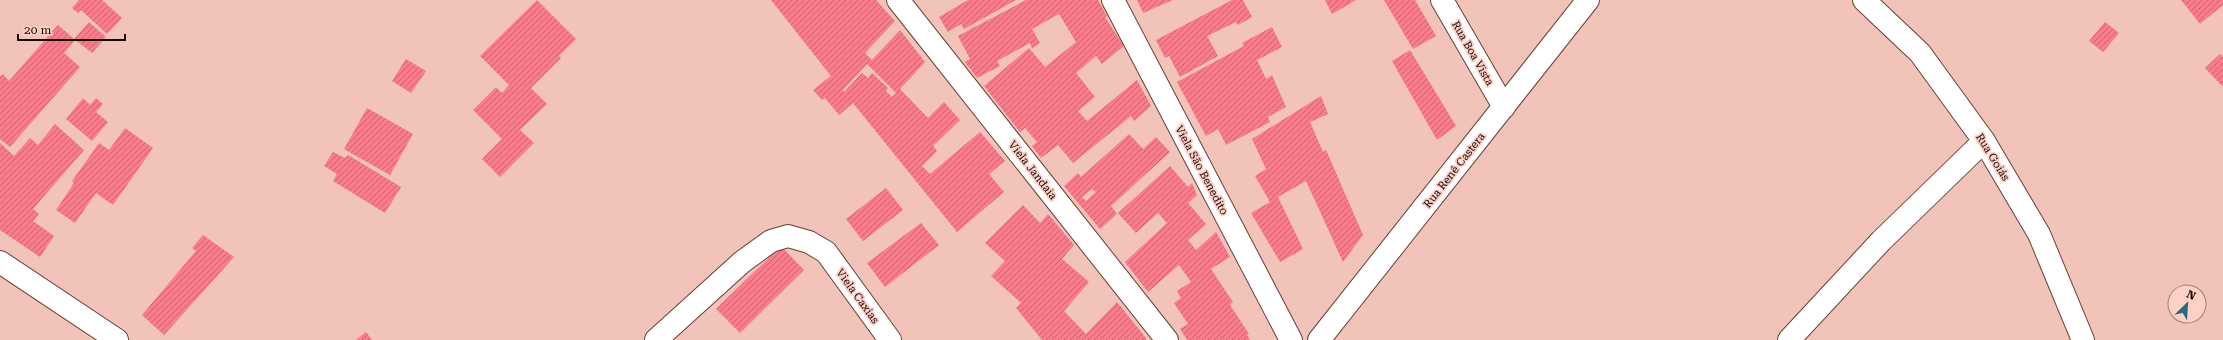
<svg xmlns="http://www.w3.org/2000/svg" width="2223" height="340" viewBox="0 0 2223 340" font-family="'Roboto Serif',serif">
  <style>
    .building { fill: url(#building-hatch); fill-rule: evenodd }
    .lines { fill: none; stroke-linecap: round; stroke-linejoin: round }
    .minor-casing { stroke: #654037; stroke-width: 24 }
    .minor { stroke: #fff; stroke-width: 22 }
    .labels { text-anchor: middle; stroke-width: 3.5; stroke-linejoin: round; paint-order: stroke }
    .street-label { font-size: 11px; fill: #160705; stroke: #ffd0c5 }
  </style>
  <defs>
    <pattern id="building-hatch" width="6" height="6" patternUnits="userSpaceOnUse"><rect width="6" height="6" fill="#f77c8c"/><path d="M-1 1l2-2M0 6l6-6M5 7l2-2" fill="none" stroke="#c76470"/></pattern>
  </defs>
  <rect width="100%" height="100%" fill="#f1c3b9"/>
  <g class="building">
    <polygon points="79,0 102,0 122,18 107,34 81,10 78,13 72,8"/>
    <polygon points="537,0 576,39 559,56 561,58 531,88 547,104 520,130 534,143 500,177 482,159 502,139 473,110 496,87 502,93 509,85 480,56"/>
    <path d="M771 0H876L895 21 865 53 872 60 900 30 925 62 900 89 928 118 944 102 960 120 933 146 937 151 922 166 930 174 980 132 1005 161 989 174 1004 192 957 232 853 103 839 115 825 98 822 100 813 90 831 76ZM867 64 896 93 892 97 886 91 888 88 872 73 868 78 862 73 844 92 843 90Z"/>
    <polygon points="968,0 1016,0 964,29 961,24 948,32 939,17"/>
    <polygon points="1026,0 1098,0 1107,16 1105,17 1124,46 1102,64 1096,56 1076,73 1095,97 1078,111 1087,121 1137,80 1151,106 1134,121 1131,116 1073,163 1058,145 1041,158 1032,146 1037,142 1025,128 1020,132 984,86 1029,48 1045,67 1076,42 1059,14 1032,29 1040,43 1032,48 1030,43 997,61 1000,66 977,78 965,62 970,59 958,36"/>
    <polygon points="1137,0 1173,0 1143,13"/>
    <polygon points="1232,0 1243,0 1252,17 1238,25 1236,22 1207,36 1218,56 1180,77 1169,56 1165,58 1156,40"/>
    <polygon points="1325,0 1356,0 1332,14"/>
    <polygon points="1384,0 1415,0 1436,36 1413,49"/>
    <polygon points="2181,0 2223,0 2223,5 2200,24"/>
    <polygon points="89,22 106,37 92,53 74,39"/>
    <polygon points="2105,22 2119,33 2103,52 2089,41"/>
    <polygon points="58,25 75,40 64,53 80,67 10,147 0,139 0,77 3,74 9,81"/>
    <polygon points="1272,27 1282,47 1257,60 1266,79 1272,75 1286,107 1268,117 1270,122 1226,145 1218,129 1206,136 1177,82 1244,46 1242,43"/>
    <polygon points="1410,50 1456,126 1437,140 1392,61"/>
    <polygon points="2220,54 2223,57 2223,87 2205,68"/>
    <polygon points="406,59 426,71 411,93 392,81"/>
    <polygon points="1321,96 1328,114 1310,122 1323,152 1326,150 1363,235 1343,262 1306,181 1278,197 1303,249 1280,262 1251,213 1270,202 1255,176 1266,169 1252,139"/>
    <polygon points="83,98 90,105 96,98 103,104 96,112 108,122 92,141 66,119"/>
    <polygon points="367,108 413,134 390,175 344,149"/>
    <polygon points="55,124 84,150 33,209 39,214 33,221 54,236 40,257 0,230 0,143 14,156 30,138 38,145"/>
    <polygon points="125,128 153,148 113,205 96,193 75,223 56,210 74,183 72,181 99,143 109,150"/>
    <path d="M1129 134 1143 149 1156 137 1170 152 1111 206 1117 214 1100 229 1064 186 1078 173 1081 177ZM1092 189 1096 192 1086 201 1082 197Z"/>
    <polygon points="333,152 345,158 348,155 401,187 385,213 333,181 337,174 324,166"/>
    <polygon points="1170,166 1188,187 1192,183 1197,195 1188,203 1206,224 1188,240 1196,250 1216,232 1230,257 1211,269 1233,302 1230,305 1249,334 1247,335 1250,340 1187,340 1180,329 1188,324 1174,303 1181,298 1177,291 1191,282 1179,265 1148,292 1125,262 1167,223 1158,213 1136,233 1118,213"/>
    <polygon points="886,188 903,210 863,241 846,219"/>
    <polygon points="1023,205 1040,223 1048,214 1074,245 1062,259 1089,282 1064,311 1086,334 1117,302 1146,338 1146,340 1042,340 1016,308 1021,303 991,276 1005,261 985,243"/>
    <polygon points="921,223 939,245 885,287 867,263"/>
    <polygon points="203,235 234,257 164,335 142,315 196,251 192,248"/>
    <polygon points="781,246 804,270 740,333 716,309"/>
    <polygon points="366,332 372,340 356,340"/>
  </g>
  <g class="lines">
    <g class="minor-casing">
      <g id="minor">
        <polyline points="898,0 1167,340"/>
        <polyline points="1113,0 1291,340"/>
        <polyline points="1442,0 1504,107"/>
        <polyline points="1864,0 1920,53 1984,141 2039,234 2083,340"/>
        <polyline points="0,262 117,340"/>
        <polyline points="656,340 742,262 771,241 788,236 809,242 826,252 890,340"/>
        <polyline points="1319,340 1588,0"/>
        <polyline points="1789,340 1881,241 1984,141"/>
      </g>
    </g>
    <use href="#minor" class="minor"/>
  </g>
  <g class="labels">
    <g class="street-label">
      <text transform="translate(1473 53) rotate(60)" y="4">Rua Boa Vista</text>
      <text transform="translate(1993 157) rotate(58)" y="4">Rua Goiás</text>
      <text transform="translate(1033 170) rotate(52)" y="4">Viela Jandaia</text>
      <text transform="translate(1202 170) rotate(62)" y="4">Viela São Benedito</text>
      <text transform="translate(1454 170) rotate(-52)" y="4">Rua Renê Castera</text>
      <text transform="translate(858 296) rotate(54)" y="4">Viela Caxias</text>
    </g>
  </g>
  <g transform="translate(2187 304) rotate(25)"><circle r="19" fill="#ffd0c5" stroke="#a28078"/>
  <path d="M0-3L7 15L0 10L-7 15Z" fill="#256c7a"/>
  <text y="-6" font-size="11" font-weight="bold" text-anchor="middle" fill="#160705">N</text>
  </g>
  <path d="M18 34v6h107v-6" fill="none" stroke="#160705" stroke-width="2"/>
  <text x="24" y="34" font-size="12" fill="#160705" stroke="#ffd0c5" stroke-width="3" paint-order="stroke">20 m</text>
</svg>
